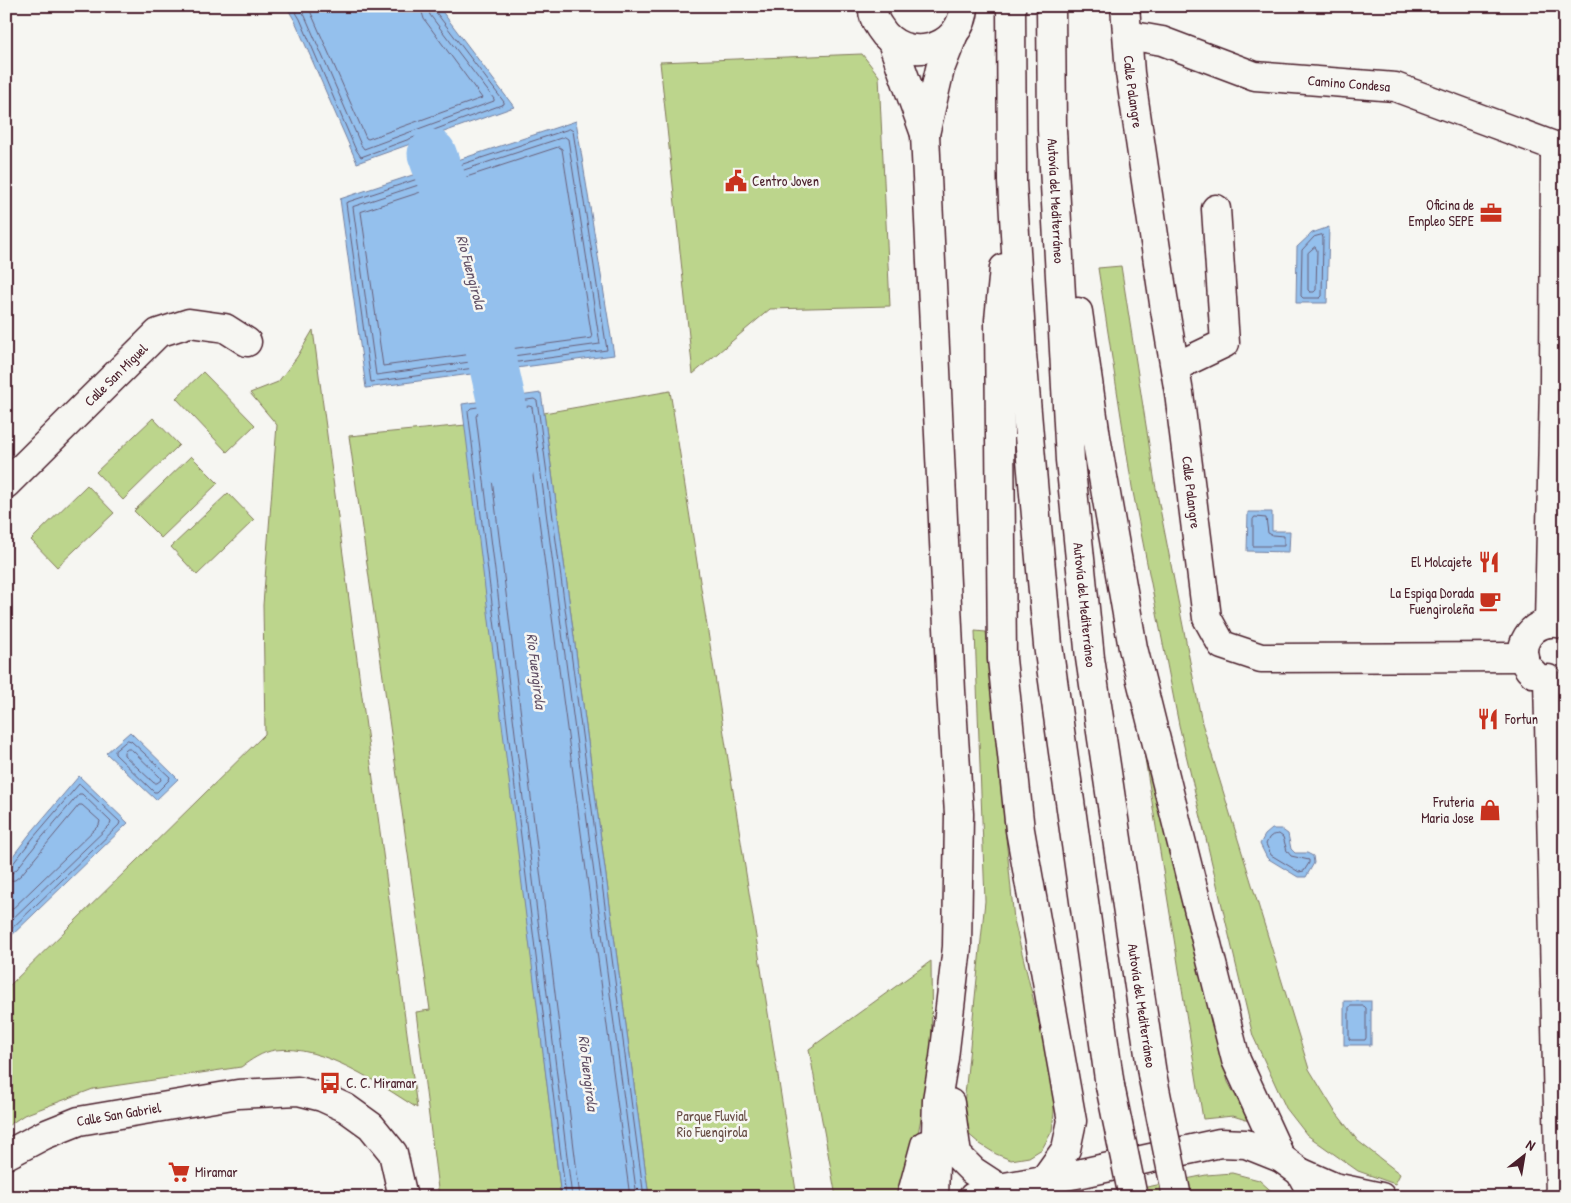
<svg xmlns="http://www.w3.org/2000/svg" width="1571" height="1203" viewBox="0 0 1571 1203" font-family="'Patrick Hand',sans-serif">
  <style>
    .green { fill: #bcd58c; stroke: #837a5c }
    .water { fill: #94c0ed; stroke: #76809f }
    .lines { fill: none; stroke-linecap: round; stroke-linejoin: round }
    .shore { stroke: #685f79; stroke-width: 1 }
    .river { stroke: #94c0ed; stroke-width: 49 }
    .minor-casing { stroke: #4a1f2b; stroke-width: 31 }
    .highway-casing { stroke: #4a1f2b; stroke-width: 31 }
    .minor { stroke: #f6f6f2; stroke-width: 28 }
    .highway { stroke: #f6f6f2; stroke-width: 28 }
    .highway-bridge-casing { stroke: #4a1f2b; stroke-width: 31; stroke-linecap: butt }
    .highway-bridge { stroke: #f6f6f2; stroke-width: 28 }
    .labels { text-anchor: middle; stroke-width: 5; stroke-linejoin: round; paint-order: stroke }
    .street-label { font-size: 14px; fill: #4a1f2b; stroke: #f6f6f2 }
    .poi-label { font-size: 14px; fill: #4a1f2b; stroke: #f6f6f2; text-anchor: start }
    .park-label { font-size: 14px; fill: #664c43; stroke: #f6f6f2 }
    .water-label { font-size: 15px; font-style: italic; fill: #604f65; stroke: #f6f6f2 }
  </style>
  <rect width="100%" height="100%" fill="#f6f6f2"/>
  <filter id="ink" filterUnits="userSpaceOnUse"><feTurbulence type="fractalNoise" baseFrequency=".02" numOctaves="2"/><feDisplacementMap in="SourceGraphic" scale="10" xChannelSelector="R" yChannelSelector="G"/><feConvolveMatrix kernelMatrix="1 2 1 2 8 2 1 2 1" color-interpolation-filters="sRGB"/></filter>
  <g filter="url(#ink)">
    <g class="green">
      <polygon points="862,54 879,76 890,306 770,309 693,374 660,62"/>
      <polygon points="1121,266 1155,483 1202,723 1309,1069 1334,1110 1358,1141 1400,1174 1395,1184 1358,1171 1307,1135 1286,1108 1253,1036 1179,725 1132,487 1098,268"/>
      <path d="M313 330 417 1108C379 1084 323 1044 275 1050 262 1052 251 1060 241 1067L93 1089 24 1115 6 1127V989L265 734 263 605 277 425 250 393 278 382 297 357Z"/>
      <polygon points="203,372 255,425 227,452 176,398"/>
      <polygon points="670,391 797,1197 649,1197 544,413"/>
      <polygon points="153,418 179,445 123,500 96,472"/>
      <polygon points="466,425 561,1197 439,1197 416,1012 430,1010 349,436"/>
      <polygon points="191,456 218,483 161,538 134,511"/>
      <polygon points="87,485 114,513 57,567 31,540"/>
      <polygon points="228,493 254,520 197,575 171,547"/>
      <polygon points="975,631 986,632 1014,920 1053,1080 1054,1112 1052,1131 1042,1149 1029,1157 1011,1160 996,1154 980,1144 966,1132 963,1114 985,901"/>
      <polygon points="1139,721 1228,1082 1249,1121 1233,1116 1203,1119"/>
      <polygon points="931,961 932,1062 914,1154 902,1197 836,1197 809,1049"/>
      <polygon points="1232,1173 1259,1180 1278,1197 1098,1197 1206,1175"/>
    </g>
    <g class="water">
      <polygon points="286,6 438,6 514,107 357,163 295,21"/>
      <polygon points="576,121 614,355 366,388 340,199"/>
      <polygon points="1329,227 1327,303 1296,303 1297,247 1312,233"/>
      <polygon points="541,393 544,413 649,1197 561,1197 462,404"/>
      <polygon points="1248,512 1272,512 1272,531 1290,531 1289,552 1247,551"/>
      <polygon points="130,732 178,779 156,800 106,753"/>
      <polygon points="79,776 128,823 6,941 6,865 29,835"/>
      <polygon points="1272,829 1281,829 1288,834 1291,849 1295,853 1307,853 1313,856 1314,863 1306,877 1298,877 1267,858 1260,844 1265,835"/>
      <rect x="1344" y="1001" width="27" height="44"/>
    </g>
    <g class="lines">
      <g class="shore">
        <polyline points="292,6 300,19 355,148 361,157 504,104 504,102 435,11 434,6"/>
        <polyline points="299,6 305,16 361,145 364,149 494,101 494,99 430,15 428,6"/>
        <polyline points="308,6 366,138 368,139 482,98 424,19 420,6"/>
        <polygon points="570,129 573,131 607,350 371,382 346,203"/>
        <polygon points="565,137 568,139 600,344 376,375 353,207"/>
        <polygon points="559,147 562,149 592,338 383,366 361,212"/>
        <polygon points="1322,235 1323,238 1322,296 1320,298 1303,298 1301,296 1302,250 1314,237"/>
        <polygon points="1315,247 1317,250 1316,290 1314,292 1310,292 1308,290 1308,253"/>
        <polygon points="1255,517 1266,518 1268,533 1272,535 1284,536 1284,546 1253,546 1253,520"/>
        <polygon points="128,740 131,741 170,777 169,780 157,792 154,792 115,754 115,751"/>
        <polygon points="128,749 131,749 160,777 161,780 157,783 154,783 124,755 124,752"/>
        <polygon points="1273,835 1279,834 1283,837 1287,851 1291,856 1309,860 1309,863 1304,871 1299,872 1271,855 1266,844 1269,838"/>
        <polyline points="6,867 12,865 33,838 79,784 81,785 120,822 119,825 6,934"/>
        <polyline points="6,874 12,873 17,869 38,842 79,794 82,794 111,822 110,825 6,925"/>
        <polyline points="6,881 15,880 21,875 79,805 82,805 100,821 99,825 6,915"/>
        <polygon points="1351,1006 1364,1006 1366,1008 1366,1038 1365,1040 1351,1040 1349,1039 1349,1008"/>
        <polyline points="566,1197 468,411 471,408 534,399 537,401 539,414 644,1197"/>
        <polyline points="572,1197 476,416 478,413 529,406 532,407 533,414 637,1197"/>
        <polyline points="580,1197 485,422 486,420 523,414 525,416 630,1197"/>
      </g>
      <g class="river">
        <polyline points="432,154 459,229"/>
        <polyline points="480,305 501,399 510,466"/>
      </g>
      <g class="minor-casing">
        <g id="minor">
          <path d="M873 6C872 15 875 21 880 28 903 65 963 51 964 6"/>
          <path id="s1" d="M1125 6 1130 73 1165 310 1179 393 1207 618 1222 645 1261 658 1524 657"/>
          <path id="s2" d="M1128 35 1162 41 1255 76 1395 87 1565 150"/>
          <polyline points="892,42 925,134 951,691 959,814 957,947 944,1058 937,1100 934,1197"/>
          <polyline points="925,134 940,69 953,36"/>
          <polyline points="1175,367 1225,343 1216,209"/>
          <path id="s3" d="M6 484 158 333 189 323 225 328 247 342"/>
          <polyline points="1549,623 1554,384 1555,147"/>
          <path d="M1533 673C1509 653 1531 613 1565 625"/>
          <polyline points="1548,679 1560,1197"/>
          <polyline points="950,1103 957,1155 973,1171 999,1188"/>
          <path id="s4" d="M6 1155 44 1135 79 1121 238 1094 298 1091 322 1097 346 1108 371 1126 393 1153 403 1197"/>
          <polyline points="1300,1172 1334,1187 1381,1197"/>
          <polyline points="911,1197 925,1145"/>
          <polyline points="973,1197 999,1188 1082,1173 1220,1143 1246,1144 1281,1158 1300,1172 1314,1197"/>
        </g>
      </g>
      <g class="highway-casing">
        <g id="highway">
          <polyline points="1011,6 1012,182 1022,354 1034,494 1048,645 1110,1086"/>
          <path id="s5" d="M1051 6 1052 130 1070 460 1090 658 1152 1074"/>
          <polyline points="1004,268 999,320 1002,659 1020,830 1072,1121 1066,1149 1044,1180"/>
          <polyline points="1078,312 1096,437 1133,648 1236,1060 1281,1158"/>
        </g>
      </g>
      <use href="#minor" class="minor"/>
      <use href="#highway" class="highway"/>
      <g class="highway-bridge-casing">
        <g id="highway-bridge">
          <polyline points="1152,1074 1177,1197"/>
          <polyline points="1110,1086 1133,1197"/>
        </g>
      </g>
      <use href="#highway-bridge" class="highway-bridge"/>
    </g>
  </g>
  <defs>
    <g id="civic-bare" transform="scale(1.725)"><path d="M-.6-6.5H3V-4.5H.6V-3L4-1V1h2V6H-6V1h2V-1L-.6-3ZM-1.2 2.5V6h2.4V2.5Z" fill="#c8321e" stroke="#f6f6f2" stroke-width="2.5" paint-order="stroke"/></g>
    <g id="office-bare" transform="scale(1.725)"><path d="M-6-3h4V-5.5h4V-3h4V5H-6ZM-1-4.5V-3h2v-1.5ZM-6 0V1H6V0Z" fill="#c8321e" stroke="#f6f6f2" stroke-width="2.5" paint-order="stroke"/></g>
    <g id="restaurant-bare" transform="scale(1.725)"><path d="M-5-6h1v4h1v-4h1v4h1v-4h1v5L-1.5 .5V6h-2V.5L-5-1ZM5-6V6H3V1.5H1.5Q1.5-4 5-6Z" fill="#c8321e" stroke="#f6f6f2" stroke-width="2.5" paint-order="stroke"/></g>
    <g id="cafe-bare" transform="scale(1.725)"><path d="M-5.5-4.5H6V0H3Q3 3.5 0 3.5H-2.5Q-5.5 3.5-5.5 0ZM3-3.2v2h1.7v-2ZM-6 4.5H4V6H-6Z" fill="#c8321e" stroke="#f6f6f2" stroke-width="2.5" paint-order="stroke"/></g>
    <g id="shop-bare" transform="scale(1.725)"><path d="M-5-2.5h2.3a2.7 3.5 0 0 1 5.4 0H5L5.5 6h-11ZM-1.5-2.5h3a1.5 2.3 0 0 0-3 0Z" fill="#c8321e" stroke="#f6f6f2" stroke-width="2.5" paint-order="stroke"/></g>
    <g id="bus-bare" transform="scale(1.725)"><path d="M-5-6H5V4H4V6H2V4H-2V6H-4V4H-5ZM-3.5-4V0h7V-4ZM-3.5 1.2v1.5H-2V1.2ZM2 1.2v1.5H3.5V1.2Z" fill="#c8321e" stroke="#f6f6f2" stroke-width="2.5" paint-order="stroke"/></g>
    <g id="supermarket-bare" transform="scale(1.725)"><path d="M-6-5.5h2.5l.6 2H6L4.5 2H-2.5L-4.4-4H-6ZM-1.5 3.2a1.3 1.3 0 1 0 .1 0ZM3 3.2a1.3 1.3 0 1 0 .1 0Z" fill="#c8321e" stroke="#f6f6f2" stroke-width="2.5" paint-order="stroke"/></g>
  </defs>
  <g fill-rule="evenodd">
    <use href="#civic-bare" x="736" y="181"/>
    <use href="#office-bare" x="1491" y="213"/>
    <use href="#restaurant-bare" x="1489" y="562"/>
    <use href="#cafe-bare" x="1490" y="601"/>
    <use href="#restaurant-bare" x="1488" y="719"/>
    <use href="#shop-bare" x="1490" y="810"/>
    <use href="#bus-bare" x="330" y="1083"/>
    <use href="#supermarket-bare" x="179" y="1172"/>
  </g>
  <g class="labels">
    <g class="street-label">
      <text dy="5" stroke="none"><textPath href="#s2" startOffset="228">Camino Condesa</textPath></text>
      <text dy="5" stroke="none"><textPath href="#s1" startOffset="86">Calle Palangre</textPath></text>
      <text dy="5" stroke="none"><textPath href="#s5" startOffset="195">Autovía del Mediterráneo</textPath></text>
      <text dy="5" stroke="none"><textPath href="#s3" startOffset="155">Calle San Miguel</textPath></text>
      <text dy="5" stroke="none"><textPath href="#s1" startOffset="491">Calle Palangre</textPath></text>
      <text dy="5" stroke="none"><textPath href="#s5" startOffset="600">Autovía del Mediterráneo</textPath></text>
      <text dy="5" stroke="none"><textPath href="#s5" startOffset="1005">Autovía del Mediterráneo</textPath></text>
      <text dy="5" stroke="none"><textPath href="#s4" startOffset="121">Calle San Gabriel</textPath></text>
    </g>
    <g class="poi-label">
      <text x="752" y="186">Centro Joven</text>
      <text x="1474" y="210" text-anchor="end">Oficina de<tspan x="1474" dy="16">Empleo SEPE</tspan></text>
      <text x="1472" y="567" text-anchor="end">El Molcajete</text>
      <text x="1474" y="598" text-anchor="end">La Espiga Dorada<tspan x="1474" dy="16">Fuengiroleña</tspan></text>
      <text x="1505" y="724">Fortun</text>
      <text x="1474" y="807" text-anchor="end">Fruteria<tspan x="1474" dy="16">Maria Jose</tspan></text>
      <text x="346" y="1088">C. C. Miramar</text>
      <text x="195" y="1177">Miramar</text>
    </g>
    <g class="park-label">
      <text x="712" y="1121">Parque Fluvial<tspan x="712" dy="16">Rio Fuengirola</tspan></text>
    </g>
    <g class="water-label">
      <text transform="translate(471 272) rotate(75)" y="5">Rio Fuengirola</text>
      <text transform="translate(536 671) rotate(83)" y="5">Rio Fuengirola</text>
      <text transform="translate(588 1073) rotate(83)" y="5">Rio Fuengirola</text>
    </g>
  </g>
  <rect width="1571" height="1203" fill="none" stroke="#f6f6f2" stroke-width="25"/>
  <rect x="12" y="12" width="1546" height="1178" fill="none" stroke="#4a1f2b" stroke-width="2" filter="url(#ink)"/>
  <g transform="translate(1524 1156) rotate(31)" stroke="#f6f6f2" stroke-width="4" paint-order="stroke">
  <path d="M0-4L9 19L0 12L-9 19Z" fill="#4a1f2b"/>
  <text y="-8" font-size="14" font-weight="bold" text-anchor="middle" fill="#4a1f2b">N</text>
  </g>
</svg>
